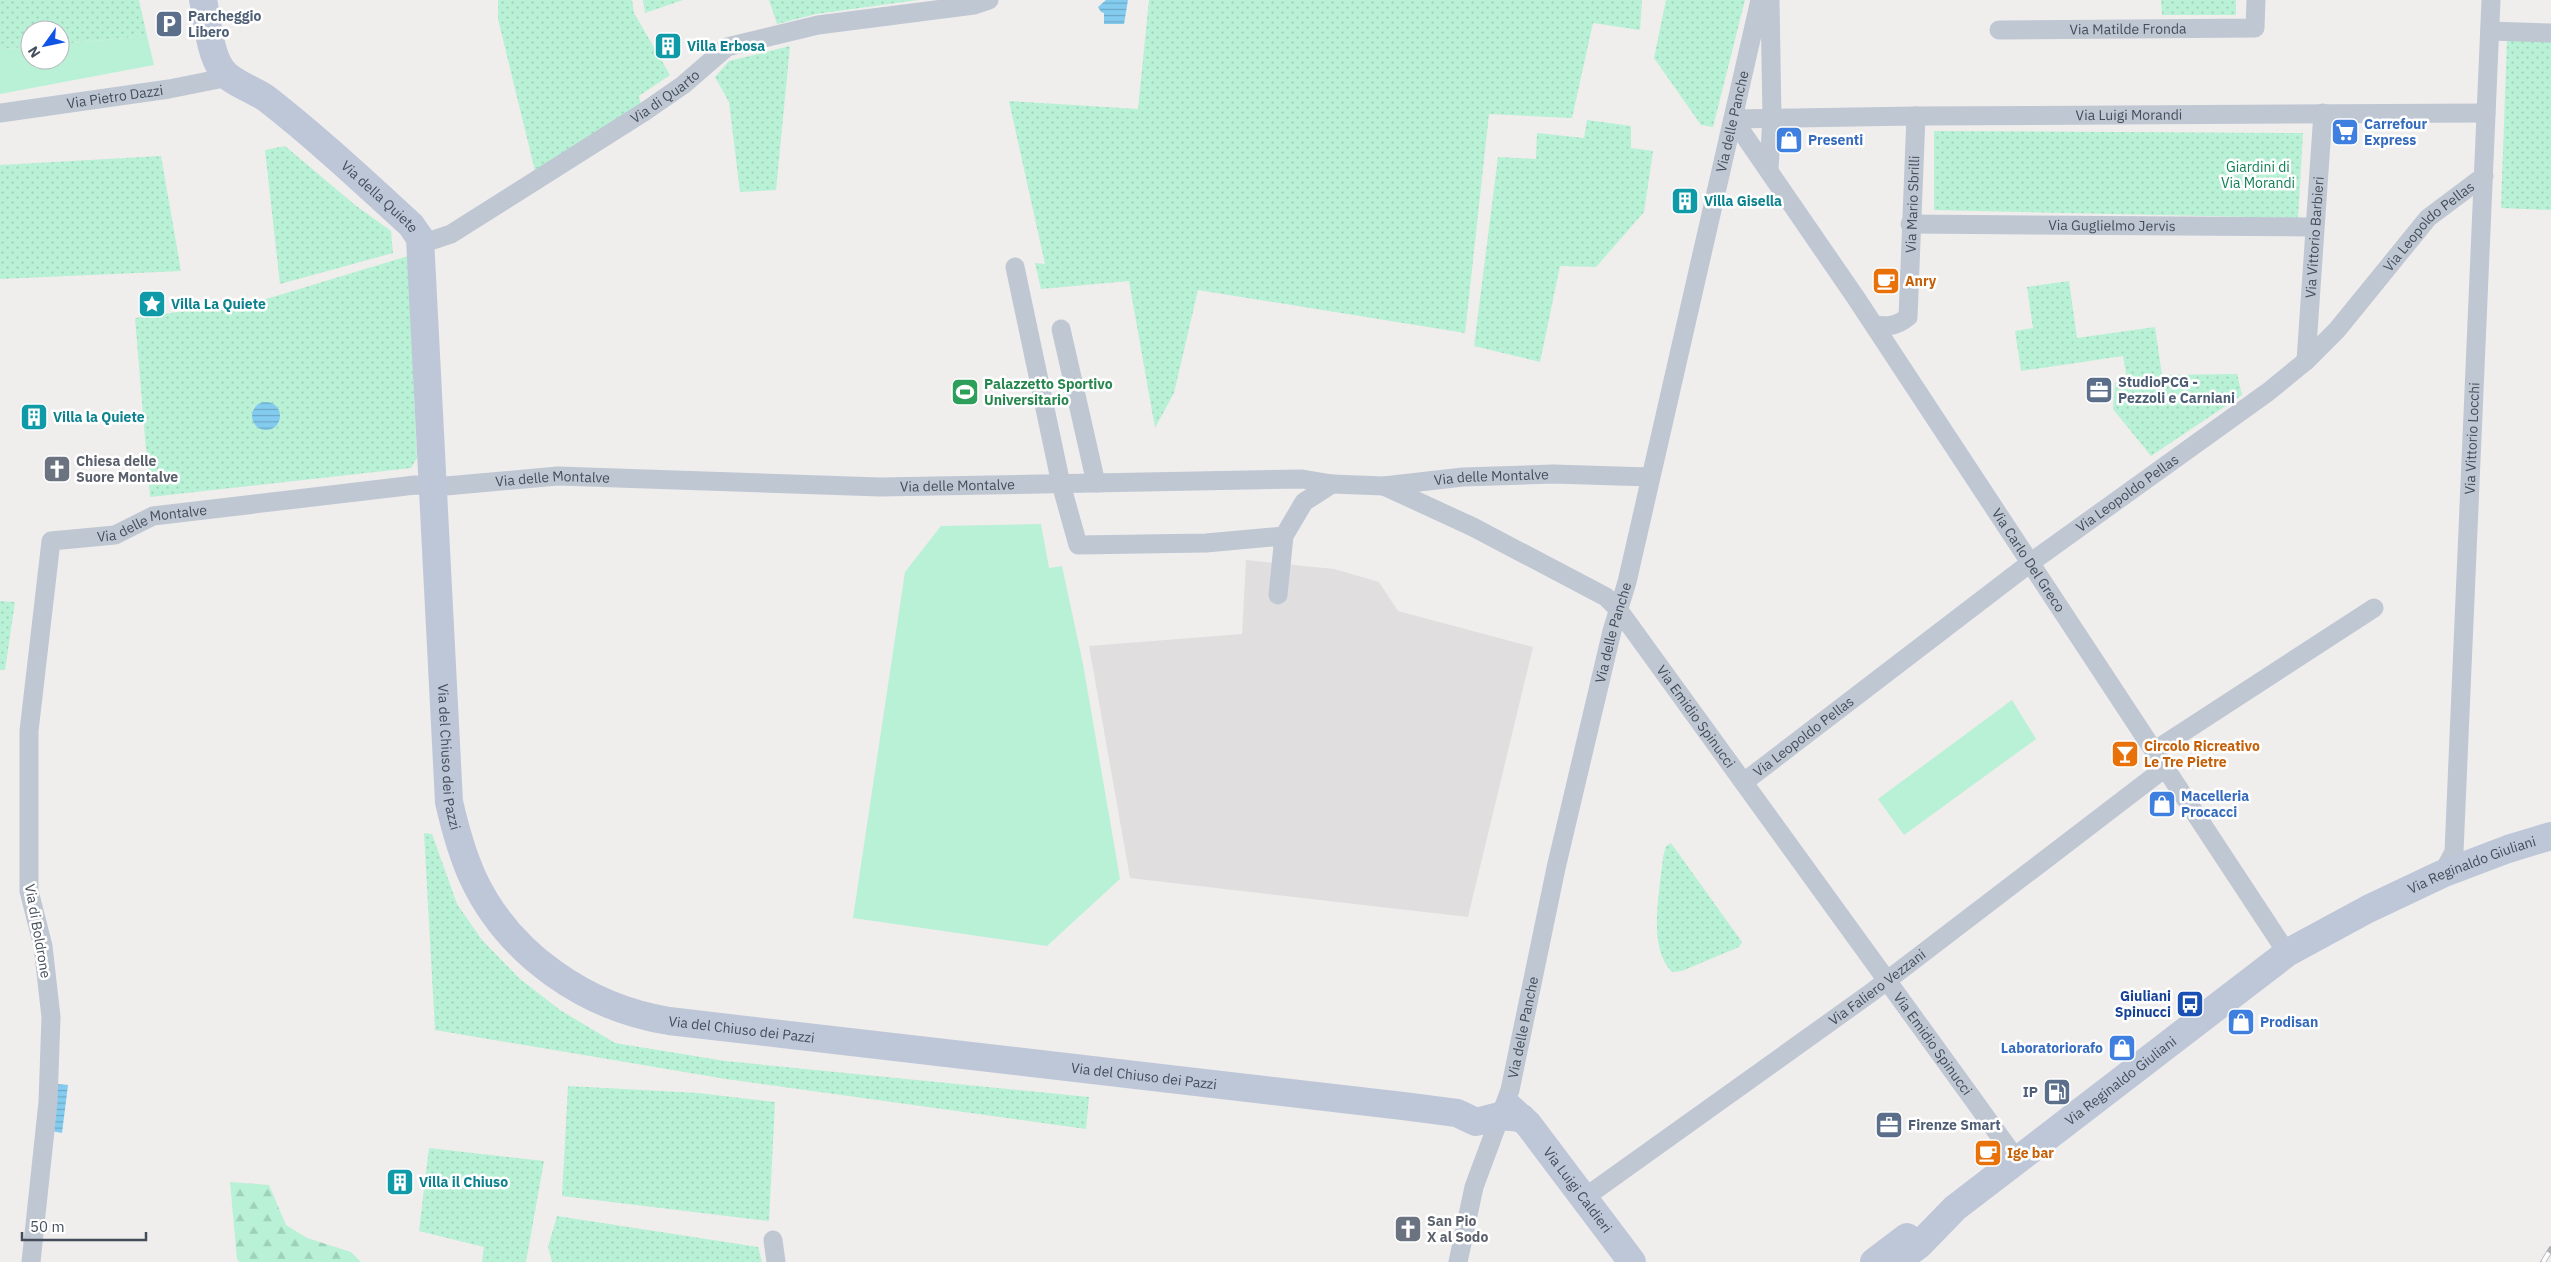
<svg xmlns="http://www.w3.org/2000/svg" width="2551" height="1262" viewBox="0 0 2551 1262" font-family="'IBM Plex Sans',sans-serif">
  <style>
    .education { fill: #e1dedf }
    .grass { fill: url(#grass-dots) }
    .forest { fill: url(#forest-firs) }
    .garden { fill: #b8f1d5 }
    .water { fill: url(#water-rules) }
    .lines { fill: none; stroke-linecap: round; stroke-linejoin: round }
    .street { stroke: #bfc7d3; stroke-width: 19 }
    .secondary { stroke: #bec7d7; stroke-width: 28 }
    .rail-casing { stroke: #afb1b8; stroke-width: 5.5 }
    .rail { stroke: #fff; stroke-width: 4; stroke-dasharray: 11; stroke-linecap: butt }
    .labels { text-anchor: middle; stroke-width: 5; stroke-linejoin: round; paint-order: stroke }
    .service-label { font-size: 14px; font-weight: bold; fill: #4e5e75; stroke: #fff; text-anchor: start }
    .street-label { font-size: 14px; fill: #444e5b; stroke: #fff }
    .culture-label { font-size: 14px; font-weight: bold; fill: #0d838f; stroke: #fff; text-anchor: start }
    .shop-label { font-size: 14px; font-weight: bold; fill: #366cbe; stroke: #fff; text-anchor: start }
    .park-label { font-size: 14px; fill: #128056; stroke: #fff }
    .food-label { font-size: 14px; font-weight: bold; fill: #c56008; stroke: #fff; text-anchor: start }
    .leisure-label { font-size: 14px; font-weight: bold; fill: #27864d; stroke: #fff; text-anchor: start }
    .worship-label { font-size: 14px; font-weight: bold; fill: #5b616d; stroke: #fff; text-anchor: start }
    .transit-label { font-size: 14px; font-weight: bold; fill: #164399; stroke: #fff; text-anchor: end }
  </style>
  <defs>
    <pattern id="grass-dots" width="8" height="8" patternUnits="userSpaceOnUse" patternTransform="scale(1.25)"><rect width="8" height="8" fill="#b8f1d5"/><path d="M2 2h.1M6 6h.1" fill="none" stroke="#9fd0b9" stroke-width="1.8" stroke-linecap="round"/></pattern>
    <pattern id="forest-firs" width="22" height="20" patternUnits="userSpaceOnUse" patternTransform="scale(1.25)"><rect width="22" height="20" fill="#b8f1d5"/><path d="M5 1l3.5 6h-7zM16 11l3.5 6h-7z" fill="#9fd0b9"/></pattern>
    <pattern id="water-rules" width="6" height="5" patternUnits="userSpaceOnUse" patternTransform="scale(1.25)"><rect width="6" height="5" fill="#83ccf0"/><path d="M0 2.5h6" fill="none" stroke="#6da8c5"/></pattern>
  </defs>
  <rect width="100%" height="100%" fill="#f0eded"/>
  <polygon class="education" points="1246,560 1334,569 1379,582 1398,611 1533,647 1468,917 1130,878 1089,646 1242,634"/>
  <g class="grass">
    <polygon points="0,0 139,0 147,36 60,44 60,30 30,30 30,47 0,49"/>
    <polygon points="498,0 632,0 634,13 670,75 639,96 641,105 535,171 498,19"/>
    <polygon points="643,0 683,0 645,13"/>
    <polygon points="769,0 918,0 816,14 777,24"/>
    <polygon points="1149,0 1642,0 1640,30 1593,23 1572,118 1489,114 1465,333 1198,290 1174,393 1155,428 1129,281 1041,289 1035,263 1045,264 1009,101 1138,109"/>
    <polygon points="1666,0 1745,0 1713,127 1701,125 1654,58"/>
    <polygon points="2161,0 2236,0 2236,15 2162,15"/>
    <polygon points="2507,40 2551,42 2551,210 2501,208"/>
    <polygon points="790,46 776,190 740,192 729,102 715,77 729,61"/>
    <polygon points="1587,120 1631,126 1631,148 1653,151 1644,212 1596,267 1560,266 1540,362 1474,346 1498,157 1536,159 1537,133 1584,138"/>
    <polygon points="1934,131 2303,133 2298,218 1934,210"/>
    <polygon points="285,146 355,205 391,231 393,253 280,284 265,150"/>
    <polygon points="161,156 181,271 0,279 0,165"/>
    <polygon points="408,256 417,458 411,468 150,497 135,318 263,300"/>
    <polygon points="2069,281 2077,338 2155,327 2162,375 2237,374 2242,395 2151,456 2113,409 2115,383 2127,379 2123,356 2021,371 2015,331 2033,328 2027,287"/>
    <polygon points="0,601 15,602 5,670 0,670"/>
    <polygon points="424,833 432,834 457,904 482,940 520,979 560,1010 615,1043 725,1061 1089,1097 1086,1129 726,1079 435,1030"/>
    <path d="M1671 843 1742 942 1739 947 1682 971 1672 972C1647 948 1660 890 1663 857L1666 846Z"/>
    <polygon points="568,1086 698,1093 775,1102 769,1221 562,1196"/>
    <polygon points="429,1148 544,1161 526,1262 482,1262 484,1247 419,1231"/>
    <polygon points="557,1216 758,1247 762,1262 552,1262 548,1247"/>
  </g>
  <polygon class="forest" points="230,1182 269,1185 286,1225 307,1238 351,1252 361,1262 240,1262 237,1259"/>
  <g class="garden">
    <polygon points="147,36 154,65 0,94 0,49 30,47 30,60 60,60 60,44"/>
    <polygon points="1041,524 1049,568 1062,566 1083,664 1120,879 1047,946 853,918 905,572 941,526"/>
    <polygon points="2012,700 2036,739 1904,835 1878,799"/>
  </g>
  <g class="water">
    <polygon points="1106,0 1128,0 1124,24 1104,24 1104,13 1101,12 1098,7"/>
    <circle cx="266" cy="416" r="14"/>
    <polygon points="56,1084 68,1085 62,1133 51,1131"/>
  </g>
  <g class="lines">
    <g class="street">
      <path id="s1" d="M1999 30 2255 28 2256 0"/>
      <polyline points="2490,31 2551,33"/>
      <path id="s2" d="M0 113 169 89 229 77"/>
      <path id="s3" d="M1733 119 1856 298 2287 953"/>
      <path id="s4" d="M1733 119 1916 116 2486 113"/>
      <polyline points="1769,169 1772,118 1770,0"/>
      <path id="s5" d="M1910 224 2314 227"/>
      <path id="s6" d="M421 244 451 234 644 112 683 85 727 47 818 25 974 5 989 0"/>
      <polyline points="1015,267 1061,484 1078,545 1206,543 1284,536"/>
      <path id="s7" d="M1874 325C1888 327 1897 326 1908 317L1916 116"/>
      <polyline points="1061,329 1096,483"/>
      <path id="s8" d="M2306 361 2323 113"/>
      <path id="s9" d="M1384 486 1473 527 1606 597 1618 609 2017 1160"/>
      <polyline points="1278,595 1284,536 1304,502 1332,484"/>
      <polyline points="2154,751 2374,608"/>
      <path id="s10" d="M1744 782 2030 563 2268 392 2306 361 2337 330 2428 218 2484 176"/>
      <path id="s11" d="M2442 874 2454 852 2491 0"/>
      <path id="s12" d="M1584 1198 1872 992 2165 768"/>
      <polyline points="773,1240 776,1262"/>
      <path id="s13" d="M31 1262 48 1102 51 1017 43 946 29 891V731L51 541 115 535 153 516 415 485 446 486 558 476 880 487 1302 479 1332 484 1384 486 1463 477 1553 474 1650 477"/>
      <path id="s14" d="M1458 1262 1474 1187 1510 1090 1556 868 1612 631 1627 582 1760 0"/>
    </g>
    <g class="secondary">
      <path id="s15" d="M203 0C208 21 209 52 222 70 232 84 254 89 267 99 317 138 364 182 411 225L420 238 449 802C455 828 462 854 473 878 509 955 587 1008 669 1021L1403 1106 1457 1113 1476 1122 1499 1116 1522 1118"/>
      <path id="s16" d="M1509 1107 1528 1124 1632 1262"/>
      <polyline points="1874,1262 1907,1237"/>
      <path id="s17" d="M1896 1262 1919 1245 1955 1208 2287 953 2368 909 2442 874 2508 849 2551 836"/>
    </g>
    <g class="rail-casing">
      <polyline id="rail" points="2543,1262 2551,1249"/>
    </g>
    <use href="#rail" class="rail"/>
  </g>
  <defs>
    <g id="parking-square" transform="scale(1.4375)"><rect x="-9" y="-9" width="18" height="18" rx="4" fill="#5c6f8a" stroke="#fff"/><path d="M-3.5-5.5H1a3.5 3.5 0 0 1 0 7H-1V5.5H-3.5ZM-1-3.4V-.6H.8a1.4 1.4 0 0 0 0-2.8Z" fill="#fff"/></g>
    <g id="building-square" transform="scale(1.4375)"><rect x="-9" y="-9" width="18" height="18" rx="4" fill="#0f9aa8" stroke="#fff"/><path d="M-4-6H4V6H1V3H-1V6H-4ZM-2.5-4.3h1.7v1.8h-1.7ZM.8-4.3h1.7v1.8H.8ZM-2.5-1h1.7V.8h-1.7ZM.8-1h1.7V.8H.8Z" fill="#fff"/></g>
    <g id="supermarket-square" transform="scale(1.4375)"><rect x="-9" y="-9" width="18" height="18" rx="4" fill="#3f7fe0" stroke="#fff"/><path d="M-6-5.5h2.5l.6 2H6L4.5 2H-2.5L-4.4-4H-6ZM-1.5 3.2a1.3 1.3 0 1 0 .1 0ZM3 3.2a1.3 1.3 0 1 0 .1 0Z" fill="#fff"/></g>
    <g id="shop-square" transform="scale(1.4375)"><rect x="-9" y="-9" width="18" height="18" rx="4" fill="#3f7fe0" stroke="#fff"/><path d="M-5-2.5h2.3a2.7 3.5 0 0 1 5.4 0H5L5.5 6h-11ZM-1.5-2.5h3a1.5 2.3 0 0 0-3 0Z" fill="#fff"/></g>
    <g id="cafe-square" transform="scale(1.4375)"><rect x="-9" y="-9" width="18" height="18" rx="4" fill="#e8710a" stroke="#fff"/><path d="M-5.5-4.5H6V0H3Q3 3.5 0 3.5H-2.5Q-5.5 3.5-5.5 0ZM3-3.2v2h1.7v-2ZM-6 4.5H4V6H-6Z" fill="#fff"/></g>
    <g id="sight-square" transform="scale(1.4375)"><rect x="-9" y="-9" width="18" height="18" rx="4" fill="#0f9aa8" stroke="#fff"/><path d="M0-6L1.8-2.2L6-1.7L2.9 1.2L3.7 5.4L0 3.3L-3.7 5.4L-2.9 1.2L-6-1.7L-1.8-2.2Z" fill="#fff"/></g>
    <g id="office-square" transform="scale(1.4375)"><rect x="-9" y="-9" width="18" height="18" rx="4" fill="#5c6f8a" stroke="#fff"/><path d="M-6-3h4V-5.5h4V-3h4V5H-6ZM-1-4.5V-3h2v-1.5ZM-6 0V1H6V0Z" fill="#fff"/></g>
    <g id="stadium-square" transform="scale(1.4375)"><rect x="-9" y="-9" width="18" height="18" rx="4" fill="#2e9e5b" stroke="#fff"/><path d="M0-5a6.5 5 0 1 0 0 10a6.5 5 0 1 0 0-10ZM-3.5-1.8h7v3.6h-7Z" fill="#fff"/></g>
    <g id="church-square" transform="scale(1.4375)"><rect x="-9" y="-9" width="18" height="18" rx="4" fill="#6b7280" stroke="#fff"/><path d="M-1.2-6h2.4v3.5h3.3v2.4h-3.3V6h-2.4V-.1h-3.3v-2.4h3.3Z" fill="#fff"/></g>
    <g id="bar-square" transform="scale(1.4375)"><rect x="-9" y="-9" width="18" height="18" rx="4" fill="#e8710a" stroke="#fff"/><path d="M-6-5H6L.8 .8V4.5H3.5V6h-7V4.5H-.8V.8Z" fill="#fff"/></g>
    <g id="bus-square" transform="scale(1.4375)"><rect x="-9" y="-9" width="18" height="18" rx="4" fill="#1a4fb4" stroke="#fff"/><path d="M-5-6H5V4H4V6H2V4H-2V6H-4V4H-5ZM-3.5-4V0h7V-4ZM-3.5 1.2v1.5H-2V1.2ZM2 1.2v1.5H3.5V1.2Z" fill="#fff"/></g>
    <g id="fuel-square" transform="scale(1.4375)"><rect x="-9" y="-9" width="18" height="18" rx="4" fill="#5c6f8a" stroke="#fff"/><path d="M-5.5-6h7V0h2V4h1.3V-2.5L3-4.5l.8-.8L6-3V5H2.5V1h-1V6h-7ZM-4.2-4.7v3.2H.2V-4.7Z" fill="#fff"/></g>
  </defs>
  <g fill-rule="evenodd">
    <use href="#parking-square" x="169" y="24"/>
    <use href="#building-square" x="668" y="46"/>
    <use href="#supermarket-square" x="2345" y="132"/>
    <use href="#shop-square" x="1789" y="140"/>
    <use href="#building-square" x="1685" y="201"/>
    <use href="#cafe-square" x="1886" y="281"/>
    <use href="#sight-square" x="152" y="304"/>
    <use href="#office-square" x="2099" y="390"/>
    <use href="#stadium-square" x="965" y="392"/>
    <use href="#building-square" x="34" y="417"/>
    <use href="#church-square" x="57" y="469"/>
    <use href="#bar-square" x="2125" y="754"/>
    <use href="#shop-square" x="2162" y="804"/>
    <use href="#bus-square" x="2190" y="1004"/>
    <use href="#shop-square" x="2241" y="1022"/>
    <use href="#shop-square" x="2122" y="1048"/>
    <use href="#fuel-square" x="2057" y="1092"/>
    <use href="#office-square" x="1889" y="1125"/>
    <use href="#cafe-square" x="1988" y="1153"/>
    <use href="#building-square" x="400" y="1182"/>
    <use href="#church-square" x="1408" y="1229"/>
  </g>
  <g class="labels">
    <g class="service-label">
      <text x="188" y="21">Parcheggio<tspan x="188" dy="16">Libero</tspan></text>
      <text x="2118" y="387">StudioPCG -<tspan x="2118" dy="16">Pezzoli e Carniani</tspan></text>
      <text x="2038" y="1097" text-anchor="end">IP</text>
      <text x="1908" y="1130">Firenze Smart</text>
    </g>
    <g class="street-label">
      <text dy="5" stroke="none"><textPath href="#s1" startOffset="129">Via Matilde Fronda</textPath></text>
      <text dy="5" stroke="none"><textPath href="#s6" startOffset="286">Via di Quarto</textPath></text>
      <text dy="5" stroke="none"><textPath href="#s2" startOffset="116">Via Pietro Dazzi</textPath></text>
      <text dy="5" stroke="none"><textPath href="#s4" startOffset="396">Via Luigi Morandi</textPath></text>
      <text dy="5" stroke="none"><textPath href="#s14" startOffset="1174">Via delle Panche</textPath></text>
      <text dy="5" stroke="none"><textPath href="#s15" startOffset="276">Via della Quiete</textPath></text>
      <text dy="5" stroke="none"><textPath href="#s7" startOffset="149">Via Mario Sbrilli</textPath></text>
      <text dy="5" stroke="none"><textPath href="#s5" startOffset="202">Via Guglielmo Jervis</textPath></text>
      <text dy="5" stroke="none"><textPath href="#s10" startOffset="885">Via Leopoldo Pellas</textPath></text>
      <text dy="5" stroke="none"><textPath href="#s8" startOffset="124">Via Vittorio Barbieri</textPath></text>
      <text dy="5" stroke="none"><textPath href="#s11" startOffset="439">Via Vittorio Locchi</textPath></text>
      <text dy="5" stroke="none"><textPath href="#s13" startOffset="2174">Via delle Montalve</textPath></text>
      <text dy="5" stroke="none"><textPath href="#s13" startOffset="1234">Via delle Montalve</textPath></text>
      <text dy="5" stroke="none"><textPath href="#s13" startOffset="1639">Via delle Montalve</textPath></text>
      <text dy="5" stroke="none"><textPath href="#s10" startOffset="480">Via Leopoldo Pellas</textPath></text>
      <text dy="5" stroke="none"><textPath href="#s13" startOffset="829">Via delle Montalve</textPath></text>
      <text dy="5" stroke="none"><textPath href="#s3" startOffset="531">Via Carlo Del Greco</textPath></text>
      <text dy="5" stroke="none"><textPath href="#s14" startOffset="649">Via delle Panche</textPath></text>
      <text dy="5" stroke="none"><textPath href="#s9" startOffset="398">Via Emidio Spinucci</textPath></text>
      <text dy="5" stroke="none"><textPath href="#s10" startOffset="75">Via Leopoldo Pellas</textPath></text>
      <text dy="5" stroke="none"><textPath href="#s15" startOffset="854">Via del Chiuso dei Pazzi</textPath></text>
      <text dy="5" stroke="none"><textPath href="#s17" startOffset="704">Via Reginaldo Giuliani</textPath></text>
      <text transform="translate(38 931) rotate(80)" y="5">Via di Boldrone</text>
      <text dy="5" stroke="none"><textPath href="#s12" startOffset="361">Via Faliero Vezzani</textPath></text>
      <text dy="5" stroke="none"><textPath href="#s14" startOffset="244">Via delle Panche</textPath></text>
      <text dy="5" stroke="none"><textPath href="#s15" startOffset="1304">Via del Chiuso dei Pazzi</textPath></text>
      <text dy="5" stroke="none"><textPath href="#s9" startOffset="802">Via Emidio Spinucci</textPath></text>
      <text dy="5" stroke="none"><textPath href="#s15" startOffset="1709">Via del Chiuso dei Pazzi</textPath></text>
      <text dy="5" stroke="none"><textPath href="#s17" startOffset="289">Via Reginaldo Giuliani</textPath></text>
      <text dy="5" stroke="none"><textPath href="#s16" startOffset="108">Via Luigi Caldieri</textPath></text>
    </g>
    <g class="culture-label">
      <text x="687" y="51">Villa Erbosa</text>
      <text x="1704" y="206">Villa Gisella</text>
      <text x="171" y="309">Villa La Quiete</text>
      <text x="53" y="422">Villa la Quiete</text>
      <text x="419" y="1187">Villa il Chiuso</text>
    </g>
    <g class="shop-label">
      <text x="2364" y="129">Carrefour<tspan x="2364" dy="16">Express</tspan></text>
      <text x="1808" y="145">Presenti</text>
      <text x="2181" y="801">Macelleria<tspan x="2181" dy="16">Procacci</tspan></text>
      <text x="2260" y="1027">Prodisan</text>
      <text x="2103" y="1053" text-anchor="end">Laboratoriorafo</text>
    </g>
    <g class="park-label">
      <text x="2258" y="172">Giardini di<tspan x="2258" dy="16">Via Morandi</tspan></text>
    </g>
    <g class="food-label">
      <text x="1905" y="286">Anry</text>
      <text x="2144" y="751">Circolo Ricreativo<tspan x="2144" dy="16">Le Tre Pietre</tspan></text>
      <text x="2007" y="1158">Ige bar</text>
    </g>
    <g class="leisure-label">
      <text x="984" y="389">Palazzetto Sportivo<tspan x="984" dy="16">Universitario</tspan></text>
    </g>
    <g class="worship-label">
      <text x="76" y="466">Chiesa delle<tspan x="76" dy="16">Suore Montalve</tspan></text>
      <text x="1427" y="1226">San Pio<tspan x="1427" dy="16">X al Sodo</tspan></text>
    </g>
    <g class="transit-label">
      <text x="2171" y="1001">Giuliani<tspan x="2171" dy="16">Spinucci</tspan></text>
    </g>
  </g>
  <g transform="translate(45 45) rotate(237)"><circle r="24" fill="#ffffff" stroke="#b4b8bd"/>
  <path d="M0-4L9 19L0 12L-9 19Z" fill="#1054e7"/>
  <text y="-8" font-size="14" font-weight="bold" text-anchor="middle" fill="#444e5b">N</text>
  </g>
  <path d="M22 1232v8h124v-8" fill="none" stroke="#444e5b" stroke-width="2.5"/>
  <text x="30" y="1232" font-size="15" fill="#444e5b" stroke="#ffffff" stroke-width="4" paint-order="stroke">50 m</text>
</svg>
